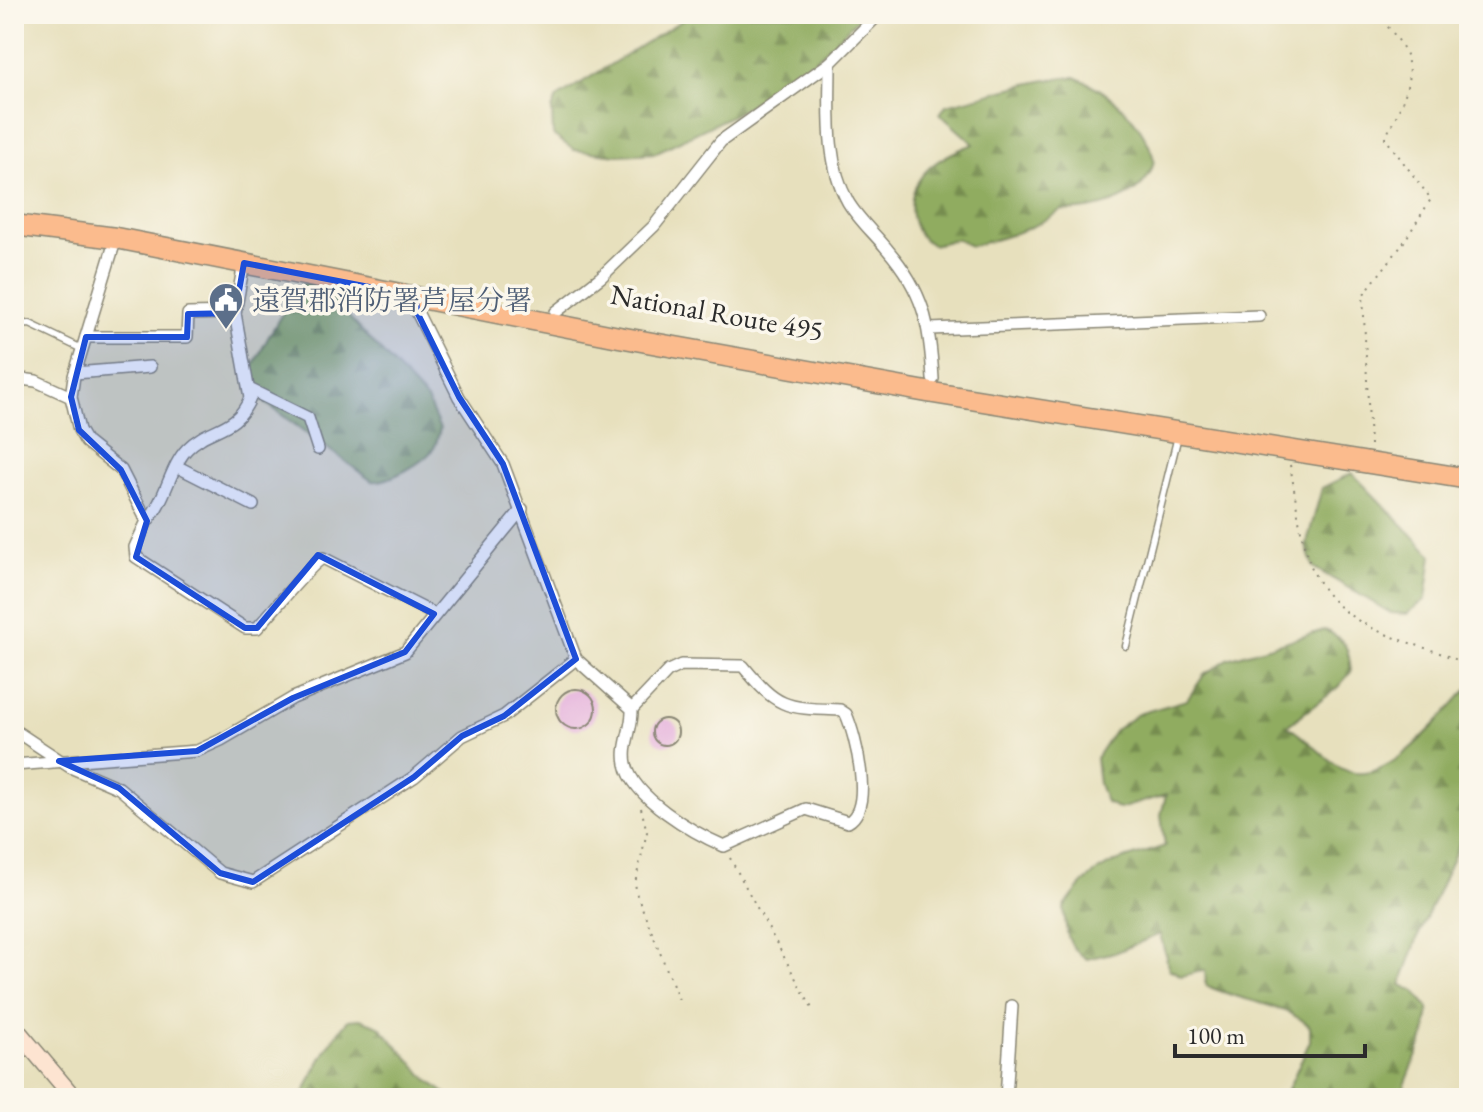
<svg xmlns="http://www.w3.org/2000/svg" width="1483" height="1112" viewBox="0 0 1483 1112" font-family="'EB Garamond','Noto Serif JP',serif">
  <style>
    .forest { fill: url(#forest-firs); stroke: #5e6c46; stroke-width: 2 }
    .building { fill: #e2a8da }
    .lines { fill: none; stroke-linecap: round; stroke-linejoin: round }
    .lane-casing { stroke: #898674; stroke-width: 9 }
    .street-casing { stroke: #898674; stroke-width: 14 }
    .secondary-casing { stroke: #898674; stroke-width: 19 }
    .highway-casing { stroke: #898674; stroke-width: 23 }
    .path { stroke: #898674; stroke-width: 2; stroke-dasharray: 2 6; stroke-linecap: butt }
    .lane { stroke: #fff; stroke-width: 6 }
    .street { stroke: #fff; stroke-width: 11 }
    .secondary { stroke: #fde4d1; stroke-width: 16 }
    .highway { stroke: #fbbb8d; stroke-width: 20 }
    .marked { fill: #1d4ed8; fill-opacity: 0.2; stroke: #1d4ed8; stroke-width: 6; stroke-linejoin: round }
    .labels { text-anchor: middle; stroke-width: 7; stroke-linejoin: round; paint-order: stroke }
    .service-label { font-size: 28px; fill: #4e5e75; stroke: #fbf7ec; text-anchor: start }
    .street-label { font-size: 28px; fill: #2b2b2b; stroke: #fbf7ec }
  </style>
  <defs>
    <pattern id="forest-firs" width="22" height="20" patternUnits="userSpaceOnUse" patternTransform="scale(2)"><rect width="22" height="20" fill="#90ac60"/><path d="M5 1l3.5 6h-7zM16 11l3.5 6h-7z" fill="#768c4f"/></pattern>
  </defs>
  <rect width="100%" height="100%" fill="#fbf7ec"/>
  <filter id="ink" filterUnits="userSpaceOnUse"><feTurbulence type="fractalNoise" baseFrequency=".0125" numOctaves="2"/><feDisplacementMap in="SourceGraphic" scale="16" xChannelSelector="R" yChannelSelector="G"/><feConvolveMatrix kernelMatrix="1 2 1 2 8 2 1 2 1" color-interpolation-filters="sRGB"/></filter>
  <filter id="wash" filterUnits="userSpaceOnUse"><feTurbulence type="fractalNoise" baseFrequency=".006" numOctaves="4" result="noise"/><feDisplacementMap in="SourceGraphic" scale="32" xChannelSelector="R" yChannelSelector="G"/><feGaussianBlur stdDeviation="1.8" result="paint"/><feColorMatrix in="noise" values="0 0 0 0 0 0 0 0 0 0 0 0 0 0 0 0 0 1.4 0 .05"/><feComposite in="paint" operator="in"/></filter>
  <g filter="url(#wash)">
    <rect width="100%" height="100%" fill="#e7e0bd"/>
    <g class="forest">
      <polygon points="692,14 863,14 811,64 737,113 655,153 618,155 574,150 553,135 552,110 557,98"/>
      <path d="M1075 77C1111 91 1144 122 1154 160 1148 198 1095 213 1061 210 1035 229 1002 239 970 246L957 239 933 245C920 238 915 231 912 216 906 175 940 156 974 144L940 114 946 105C990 95 1031 79 1075 77Z"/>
      <path d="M315 281 427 400 440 429C438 435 437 443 434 448 425 462 388 483 372 481L252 393 253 366 269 336 291 298 303 284Z"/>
      <polygon points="1352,473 1432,555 1426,599 1407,614 1391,613 1313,567 1306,546 1322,488"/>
      <path d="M1324 630C1346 638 1349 649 1351 672L1336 689 1287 726C1307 738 1322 756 1341 768 1384 794 1442 715 1469 687V822L1419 934 1401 985 1415 991 1429 1009 1426 1032 1400 1098H1284L1310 1041V1027C1289 1004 1236 1001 1206 985L1205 970 1182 976 1169 969 1160 934 1119 951 1087 959C1066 948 1066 930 1064 908 1098 858 1113 865 1165 846L1161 815 1166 795 1119 809 1106 802 1099 784 1096 758 1114 731 1138 714 1187 700 1204 675 1228 659Z"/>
      <path d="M360 1019 379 1026 429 1081 452 1098H303C314 1068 327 1045 348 1020Z"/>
    </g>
    <g id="blocks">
      <g class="building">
        <circle cx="576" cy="709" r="20"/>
        <circle cx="665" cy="732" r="13"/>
      </g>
    </g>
  </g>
  <g filter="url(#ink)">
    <use href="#blocks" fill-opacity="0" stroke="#898674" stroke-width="2"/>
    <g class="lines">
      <g class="lane-casing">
        <g id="lane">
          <polyline points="14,325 30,324 82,349"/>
          <polyline points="1126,646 1178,436"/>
        </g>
      </g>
      <g class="street-casing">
        <g id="street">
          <path d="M830 63C830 108 825 161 848 202 858 219 875 234 887 249 924 292 930 324 933 379"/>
          <path d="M116 238 74 376 71 397 79 430 86 442 121 470 147 521 135 547 136 557 245 628H257C270 615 312 562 323 558L434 614"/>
          <path d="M416 296 417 312 459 397 503 464 576 659 632 709C633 728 622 745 626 764 633 798 694 833 724 846L806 809 848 822C874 808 856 737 846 714L840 710C786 708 778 709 743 666L681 665 668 671 632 709"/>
          <polyline points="556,312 601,277 654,226 721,141 830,63 879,14"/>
          <polyline points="930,329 1259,316"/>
          <polyline points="86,337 187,337 188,314 235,313"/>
          <polyline points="75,373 150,367"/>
          <polyline points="14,378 36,381 71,397"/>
          <polyline points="249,389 308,418 318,449"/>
          <polyline points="178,467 253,505"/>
          <path d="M147 521C166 500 170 467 187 449 209 426 236 433 250 398L235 313 244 263"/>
          <polyline points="14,730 70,767 119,788 220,873 253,882 414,777 462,736 504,716 576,659"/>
          <polyline points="14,765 197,751 221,740 293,698 405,652 522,509"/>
          <polyline points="1006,1098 1012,1006"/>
        </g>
      </g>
      <g class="secondary-casing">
        <polyline id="secondary" points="14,1027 74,1098"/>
      </g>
      <g class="highway-casing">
        <polyline id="highway" points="14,225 116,238 619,337 927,392 1469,479"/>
      </g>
      <g class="path">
        <path d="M1370 445 1363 295 1402 245 1431 199 1385 138C1398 112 1418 80 1404 50 1398 37 1386 26 1378 14"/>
        <path d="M1290 465C1305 547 1300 600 1388 635 1415 646 1444 652 1469 666"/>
        <polyline points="641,808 647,832 635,883 637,895 679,1000"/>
        <polyline points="730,858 814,1012"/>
      </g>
      <use href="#lane" class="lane"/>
      <use href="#street" class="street"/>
      <use href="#secondary" class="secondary"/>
      <use href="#highway" class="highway"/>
    </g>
  </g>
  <path class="marked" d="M244 263 416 296 417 312 459 397 503 464 576 659 504 716 462 736 414 777 253 882 220 873 119 788 59 761 197 751 293 698 405 652 434 614 318 555 257 628H245L136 557 147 521 121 470 79 430 71 397 86 337H187L188 314 235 313Z"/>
  <defs>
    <g id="civic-pin" transform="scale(1.8)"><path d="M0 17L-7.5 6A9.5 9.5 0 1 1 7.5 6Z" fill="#5c6f8a" stroke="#fbf7ec"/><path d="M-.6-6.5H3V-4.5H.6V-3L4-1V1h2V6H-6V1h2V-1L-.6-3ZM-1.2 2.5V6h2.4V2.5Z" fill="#fff"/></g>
  </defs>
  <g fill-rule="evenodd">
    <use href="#civic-pin" x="226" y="300"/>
  </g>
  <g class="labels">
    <g class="service-label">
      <text x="252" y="310">遠賀郡消防署芦屋分署</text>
    </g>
    <g class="street-label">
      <text transform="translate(717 312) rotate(10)" y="10">National Route 495</text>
    </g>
  </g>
  <rect width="1483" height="1112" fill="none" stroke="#fbf7ec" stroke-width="48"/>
  <path d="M1175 1044v12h190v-12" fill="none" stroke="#2b2b2b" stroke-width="4"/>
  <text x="1187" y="1044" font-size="24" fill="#2b2b2b" stroke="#fbf7ec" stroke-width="6" paint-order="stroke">100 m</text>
</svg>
